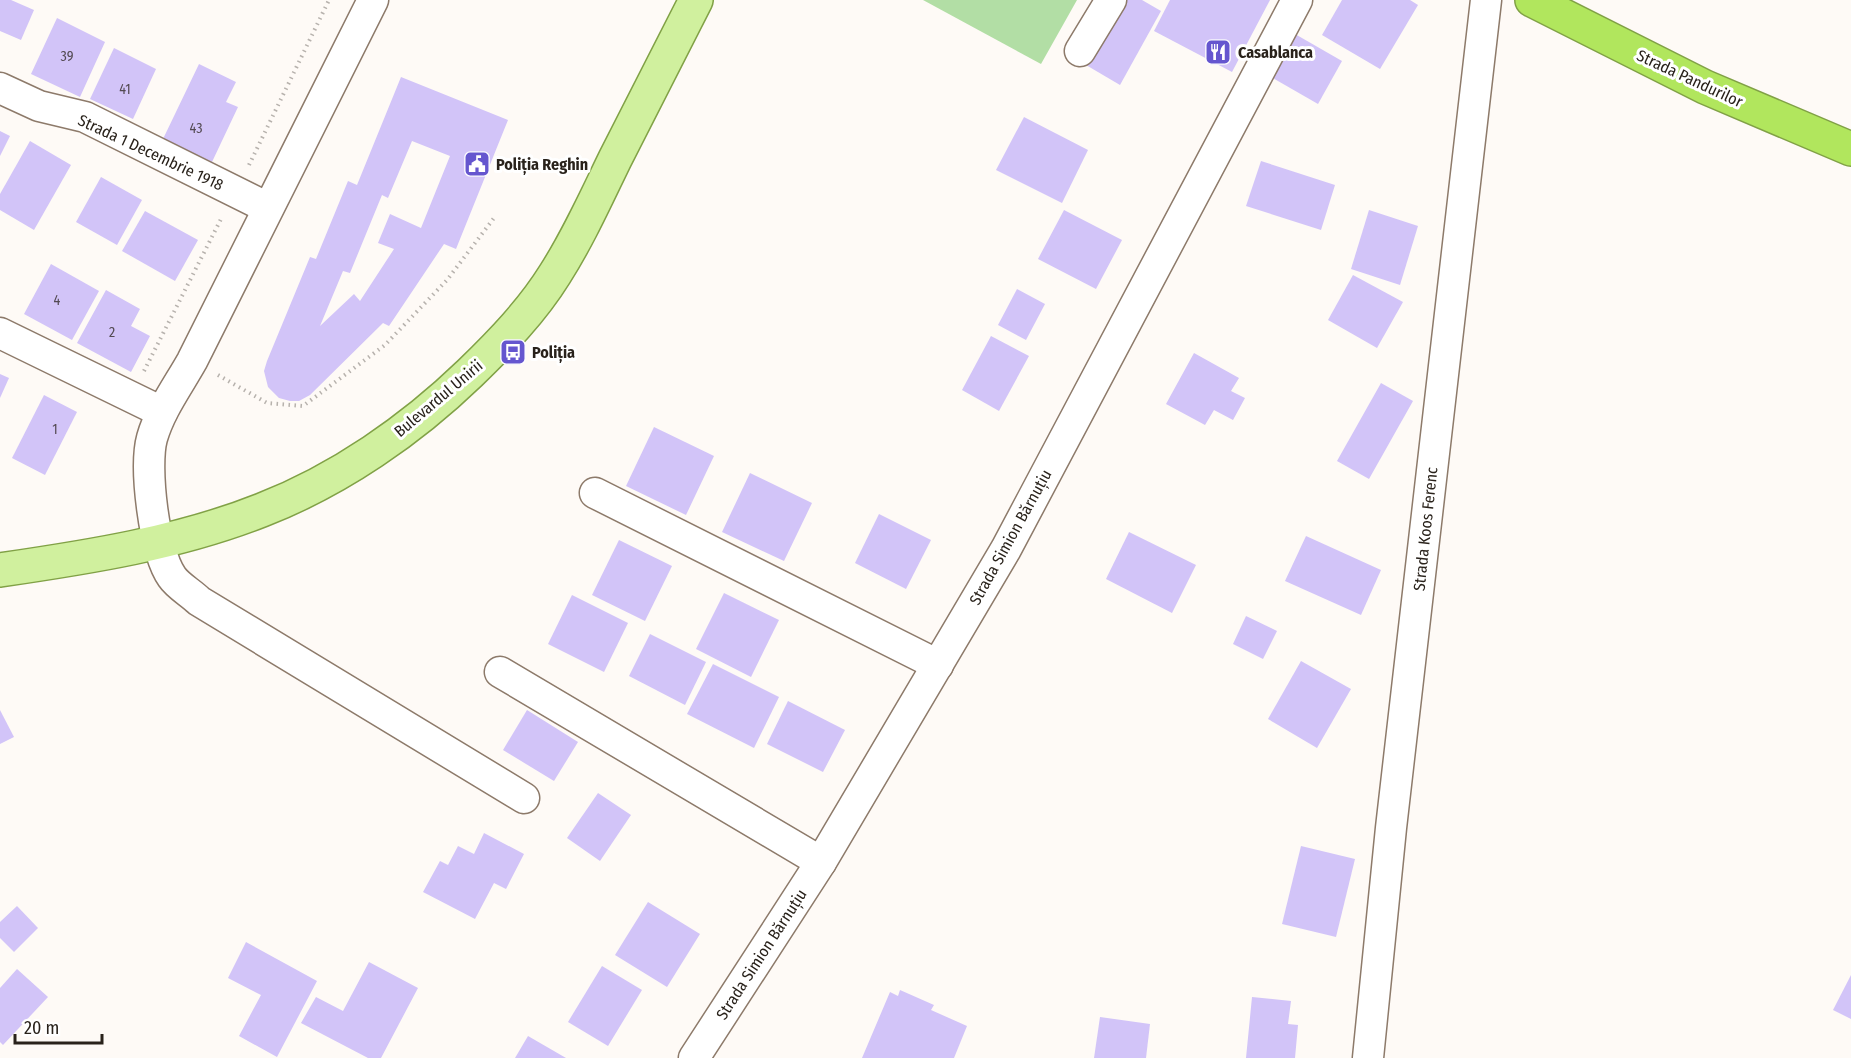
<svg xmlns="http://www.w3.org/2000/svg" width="1851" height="1058" viewBox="0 0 1851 1058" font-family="'Fira Sans Condensed',sans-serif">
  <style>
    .green { fill: #b2dea5 }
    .building { fill: #d2c4f8; fill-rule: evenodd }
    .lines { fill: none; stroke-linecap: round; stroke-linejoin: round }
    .minor-casing { stroke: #8d7a6a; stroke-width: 33 }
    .major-casing { stroke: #81a146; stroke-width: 36 }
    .highway-casing { stroke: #81a146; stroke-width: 36 }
    .path { stroke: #b7b2ad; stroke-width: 4; stroke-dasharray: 1.5 4.5; stroke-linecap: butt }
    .minor { stroke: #fff; stroke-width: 30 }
    .major { stroke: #d0f09e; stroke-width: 33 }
    .highway { stroke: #b1e65d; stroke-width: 33 }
    .labels { text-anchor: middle; stroke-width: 6; stroke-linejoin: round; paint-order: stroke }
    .number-label { font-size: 14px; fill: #534a52 }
    .poi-label { font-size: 16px; font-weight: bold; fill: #29221b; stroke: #fff; text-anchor: start }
    .street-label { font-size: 16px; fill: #29221b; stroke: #fff }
  </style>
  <rect width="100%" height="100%" fill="#fefaf6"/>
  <polygon class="green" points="923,0 1077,0 1041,64"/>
  <g class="building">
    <polygon points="0,0 11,0 34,10 21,40 0,31"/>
    <polygon points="1122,0 1142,0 1161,11 1120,85 1086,65"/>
    <polygon points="1170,0 1270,0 1232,72 1154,31"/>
    <polygon points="1342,0 1410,0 1418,5 1380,69 1322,35"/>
    <polygon points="57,18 105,42 80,97 31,74"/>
    <polygon points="1295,34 1342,61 1318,104 1271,77"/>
    <polygon points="114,48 156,69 133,119 90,99"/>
    <polygon points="199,64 236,82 226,102 238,107 212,162 163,139"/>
    <path d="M401 77 508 120 456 249 444 244 389 326 383 323 310 395 299 401H290L279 398 268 387 264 371 267 361 310 257 316 259 348 181 357 185ZM412 141 450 156 421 228 390 214 378 243 394 249 360 301 354 294 320 326 343 271 350 273 382 195 388 198Z"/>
    <polygon points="1024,117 1088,150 1062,203 996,170"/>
    <polygon points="0,131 10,136 0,156"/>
    <polygon points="30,141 71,165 34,230 0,210 0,194"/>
    <polygon points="1261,161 1335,185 1321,230 1246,206"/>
    <polygon points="101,177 142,200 117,245 76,222"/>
    <polygon points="1064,210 1122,240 1096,289 1038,259"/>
    <polygon points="1369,210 1418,226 1400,285 1351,269"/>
    <polygon points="145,211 198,240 175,281 122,251"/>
    <polygon points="51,264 99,291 72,340 24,314"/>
    <polygon points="1353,275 1403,302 1377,348 1328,320"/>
    <polygon points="1017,289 1045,304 1026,340 998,325"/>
    <polygon points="106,290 140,309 131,326 150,336 131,372 77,343"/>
    <polygon points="991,336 1029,356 999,411 962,390"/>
    <polygon points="1194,353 1239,378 1231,391 1245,398 1233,420 1214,410 1205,425 1166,404"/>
    <polygon points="0,374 9,378 0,398"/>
    <polygon points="1381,383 1413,401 1369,479 1337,461"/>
    <polygon points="44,395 77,412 45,475 12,458"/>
    <polygon points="654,427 714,456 686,515 626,486"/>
    <polygon points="750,473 812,503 784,561 722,532"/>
    <polygon points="879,514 931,540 906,589 855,563"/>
    <polygon points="1129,532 1196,565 1172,613 1106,579"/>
    <polygon points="1306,536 1381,570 1361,615 1285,581"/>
    <polygon points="619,540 672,566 645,621 592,595"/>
    <polygon points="724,593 779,620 751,677 696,649"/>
    <polygon points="572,595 628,623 604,672 548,644"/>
    <polygon points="1246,616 1277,631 1263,659 1233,644"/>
    <polygon points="650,634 706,662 685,705 629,676"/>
    <polygon points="1301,661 1351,689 1317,748 1268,719"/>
    <polygon points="713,664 779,697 754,748 687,714"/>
    <polygon points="788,701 845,730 823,772 767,744"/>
    <polygon points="0,710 14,737 0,744"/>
    <polygon points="527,710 578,742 554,781 503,750"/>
    <polygon points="598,793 631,815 600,861 567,838"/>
    <polygon points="484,833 524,854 506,889 494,883 475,919 423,892 440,861 448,865 458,846 474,854"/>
    <polygon points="1301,846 1355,859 1336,937 1282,924"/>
    <polygon points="648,902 700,934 667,987 615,955"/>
    <polygon points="17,906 38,928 14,952 0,938 0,922"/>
    <polygon points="246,942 317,981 277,1057 239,1036 261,995 228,978"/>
    <polygon points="369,962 418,988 381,1058 368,1058 301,1023 316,997 343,1011"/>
    <polygon points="602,966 642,990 608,1046 568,1022"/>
    <polygon points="17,969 48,997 3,1045 0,1042 0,988"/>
    <polygon points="1851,975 1851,1019 1833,1010"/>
    <polygon points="900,990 934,1005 931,1010 967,1026 954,1058 862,1058 890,992 898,996"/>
    <polygon points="1252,997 1291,1001 1288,1024 1298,1025 1295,1058 1246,1058"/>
    <polygon points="1100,1017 1150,1024 1146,1058 1094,1058"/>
    <polygon points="528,1036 566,1058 515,1058"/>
  </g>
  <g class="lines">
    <g class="minor-casing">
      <g id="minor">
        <path d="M373 0 192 361C178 386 160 410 152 438 144 467 154 552 172 577 178 586 191 593 199 601L524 798"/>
        <polyline points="1080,51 1111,0"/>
        <polyline points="0,88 39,106 85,117 268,208"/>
        <polyline points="0,333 162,412"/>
        <polyline points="595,493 938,665"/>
        <polyline points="500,672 821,862"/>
        <polyline points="694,1058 821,862 1006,549 1297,0"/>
        <polyline points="1368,1058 1391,828 1486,0"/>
      </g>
    </g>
    <g class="major-casing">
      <path id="major" d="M0 570C89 557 179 543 262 510 339 480 411 430 470 373 501 343 532 311 555 274 578 238 596 198 615 159 642 106 669 53 696 0"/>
    </g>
    <g class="highway-casing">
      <polyline id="highway" points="1532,0 1705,87 1851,149"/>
    </g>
    <g class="path">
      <polyline points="249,165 329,0"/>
      <polyline points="144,371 222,217"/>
      <polyline points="218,375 267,403 303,406 385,345 447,280 494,218"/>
    </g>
    <use href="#minor" class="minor"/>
    <use href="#major" class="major"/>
    <use href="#highway" class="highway"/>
  </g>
  <defs>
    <g id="restaurant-square" transform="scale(1.35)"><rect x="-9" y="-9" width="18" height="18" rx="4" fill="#6556cf" stroke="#fff"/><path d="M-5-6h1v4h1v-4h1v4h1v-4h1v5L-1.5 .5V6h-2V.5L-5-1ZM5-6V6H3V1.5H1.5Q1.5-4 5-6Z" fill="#fff"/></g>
    <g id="civic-square" transform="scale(1.35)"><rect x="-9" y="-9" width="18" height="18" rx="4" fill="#6556cf" stroke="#fff"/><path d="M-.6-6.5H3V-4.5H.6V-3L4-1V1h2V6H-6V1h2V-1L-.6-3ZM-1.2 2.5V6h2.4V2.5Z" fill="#fff"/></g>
    <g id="bus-square" transform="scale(1.35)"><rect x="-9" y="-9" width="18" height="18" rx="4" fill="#6556cf" stroke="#fff"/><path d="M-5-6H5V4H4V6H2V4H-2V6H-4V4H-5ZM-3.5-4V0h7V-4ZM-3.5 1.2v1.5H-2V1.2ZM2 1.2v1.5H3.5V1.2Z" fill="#fff"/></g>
  </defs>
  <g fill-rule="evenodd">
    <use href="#restaurant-square" x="1218" y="52"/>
    <use href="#civic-square" x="477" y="164"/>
    <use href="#bus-square" x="513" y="352"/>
  </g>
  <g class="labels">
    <g class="number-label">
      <text x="67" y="61">39</text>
      <text x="125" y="94">41</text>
      <text x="196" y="133">43</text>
      <text x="57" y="305">4</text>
      <text x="112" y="337">2</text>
      <text x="55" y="434">1</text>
    </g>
    <g class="poi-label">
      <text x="1238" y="58">Casablanca</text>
      <text x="496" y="170">Poliția Reghin</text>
      <text x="532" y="358">Poliția</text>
    </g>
    <g class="street-label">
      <text transform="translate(1690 78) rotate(25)" y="6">Strada Pandurilor</text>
      <text transform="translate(151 152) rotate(25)" y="6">Strada 1 Decembrie 1918</text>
      <text transform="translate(438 398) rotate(-40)" y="6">Bulevardul Unirii</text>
      <text transform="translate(1425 529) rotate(-84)" y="6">Strada Koos Ferenc</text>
      <text transform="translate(1010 537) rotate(-61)" y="6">Strada Simion Bărnuțiu</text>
      <text transform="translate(761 954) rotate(-57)" y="6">Strada Simion Bărnuțiu</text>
    </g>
  </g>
  <path d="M15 1034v9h87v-9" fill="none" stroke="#29221b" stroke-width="3"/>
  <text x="24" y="1034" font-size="18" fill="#29221b" stroke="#ffffff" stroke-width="4.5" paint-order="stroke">20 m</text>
</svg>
